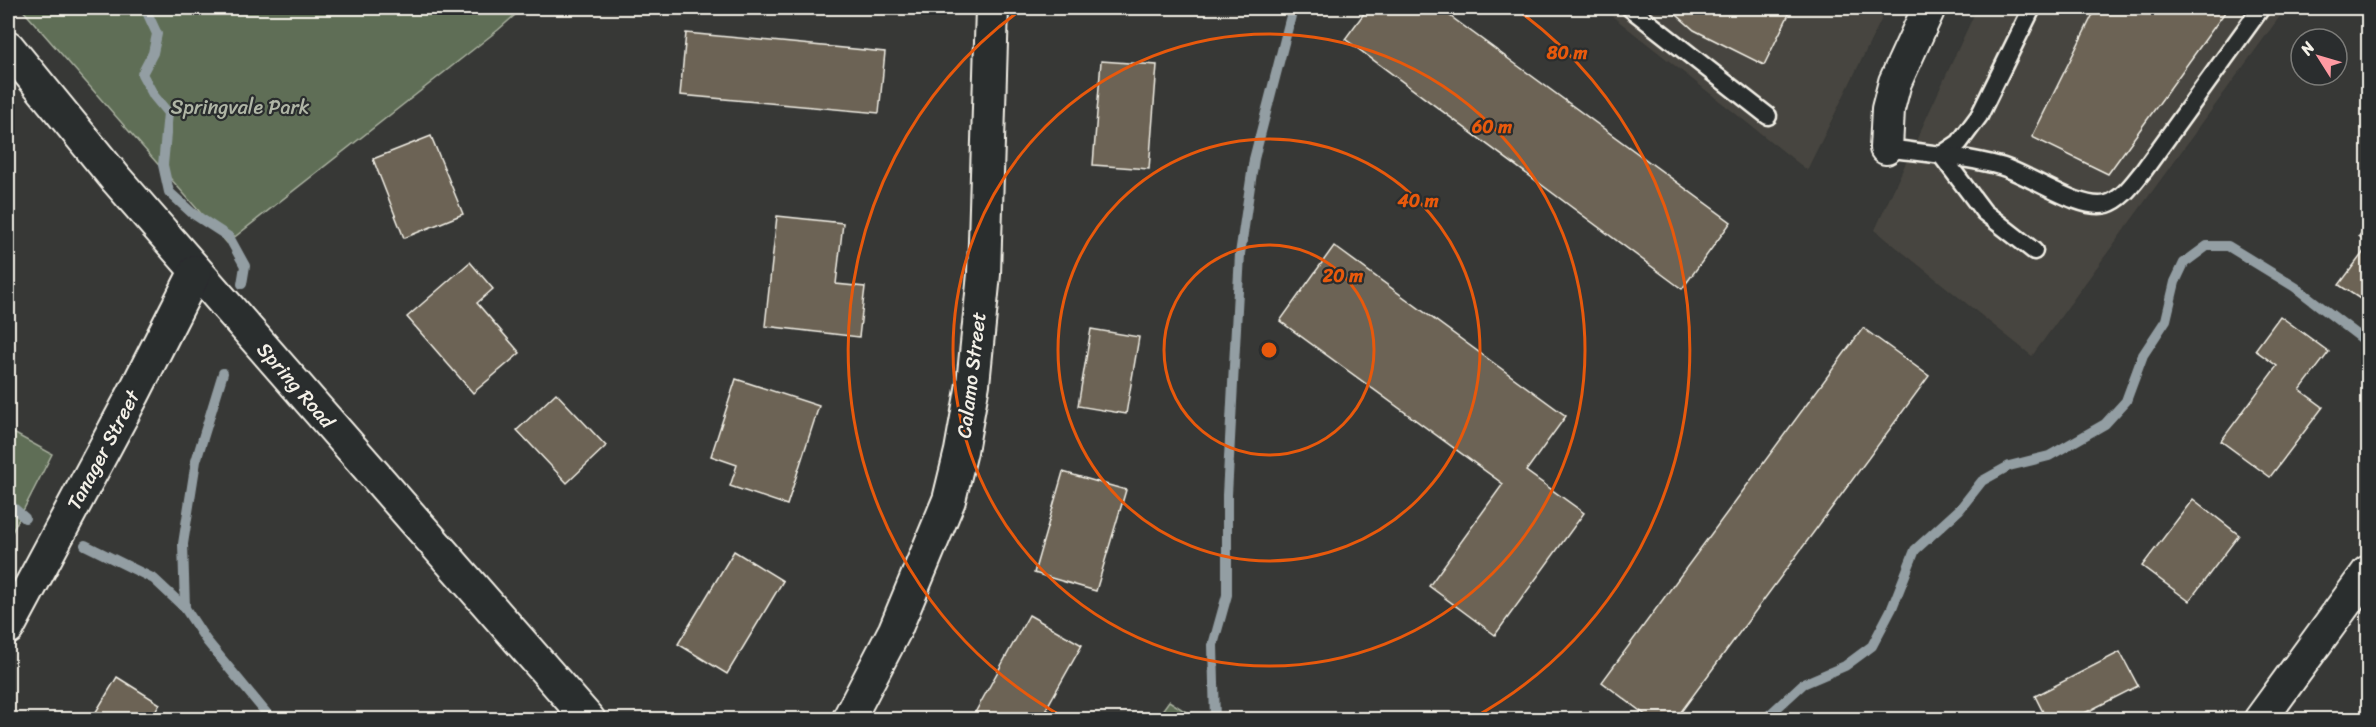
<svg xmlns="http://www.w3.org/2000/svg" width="2376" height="727" viewBox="0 0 2376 727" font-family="Sriracha,sans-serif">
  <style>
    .built { fill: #47453f }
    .green { fill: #5e6e56; stroke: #a9b09f; stroke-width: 1.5 }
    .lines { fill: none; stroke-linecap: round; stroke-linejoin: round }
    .stream { stroke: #939ea3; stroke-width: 10 }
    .building { fill: #6c6454; stroke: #f4f1e8; stroke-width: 1.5 }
    .service-casing { stroke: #f4f1e8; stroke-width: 21 }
    .minor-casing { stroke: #f4f1e8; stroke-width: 36 }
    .service { stroke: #2a2d2e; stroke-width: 16 }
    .minor { stroke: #2a2d2e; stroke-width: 32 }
    .ring { fill: none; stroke: #e8590c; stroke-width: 3 }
    .labels { text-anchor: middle; stroke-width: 4.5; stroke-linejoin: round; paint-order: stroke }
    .park-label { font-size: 20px; fill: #b0b6a6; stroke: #2a2d2e }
    .street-label { font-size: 20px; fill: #f4f1e8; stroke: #2a2d2e }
    .centre { fill: #e8590c; stroke: #2a2d2e; stroke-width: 3 }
    .ring-label { font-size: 18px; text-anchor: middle; font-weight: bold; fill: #e8590c; stroke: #2a2d2e; stroke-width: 4.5; stroke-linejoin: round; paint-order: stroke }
  </style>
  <rect width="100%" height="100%" fill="#373836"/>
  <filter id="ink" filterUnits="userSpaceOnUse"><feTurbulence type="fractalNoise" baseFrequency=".0167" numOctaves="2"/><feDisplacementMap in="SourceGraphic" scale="12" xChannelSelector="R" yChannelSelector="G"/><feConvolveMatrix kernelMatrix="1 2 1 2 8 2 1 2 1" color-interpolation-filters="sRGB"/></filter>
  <g filter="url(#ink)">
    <g class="built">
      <polygon points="1602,8 1887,8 1807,170"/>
      <polygon points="1977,8 2286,8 2032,356 1875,230"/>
    </g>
    <g class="green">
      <polygon points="21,8 523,8 498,30 227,243"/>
      <polygon points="8,430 52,454 8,540"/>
      <polygon points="1169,701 1197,719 1156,719"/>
    </g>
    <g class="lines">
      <g class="stream">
        <polyline points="145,8 157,34 153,53 142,74 154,96 168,113 163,165 169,192 192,213 229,237 245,266 242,284"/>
        <polyline points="8,503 25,518"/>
        <polyline points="85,545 154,579 185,608 206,640 272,720"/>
        <polyline points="185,608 183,544 196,461 223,373"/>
        <polyline points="1215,720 1213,645 1227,595 1227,495 1240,254 1254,159 1293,8"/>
        <polyline points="1764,720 1803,684 1845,666 1872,646 1892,608 1915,550 1960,509 1982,481 2009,466 2049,456 2105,424 2126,401 2143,355 2166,320 2175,282 2184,263 2207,246 2228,246 2295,287 2368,343"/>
      </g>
    </g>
    <g class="building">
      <polygon points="1368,8 1439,8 1731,222 1682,289 1345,39"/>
      <polygon points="1669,8 1792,8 1764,65 1694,30"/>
      <polygon points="2096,8 2228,8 2108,174 2032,137"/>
      <polygon points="686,33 885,52 879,113 680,95"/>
      <polygon points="1101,61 1157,65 1149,169 1093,165"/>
      <polygon points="431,136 463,214 404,238 373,159"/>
      <polygon points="777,216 843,223 836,284 865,287 859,337 765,326"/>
      <polygon points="2368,224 2368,243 2359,236"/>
      <polygon points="1334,246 1566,416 1526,471 1584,513 1495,635 1429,586 1503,484 1280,321"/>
      <polygon points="2368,246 2368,304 2339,285"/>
      <polygon points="470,262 493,289 477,303 520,353 473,393 407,317"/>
      <polygon points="2280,316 2329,352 2300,390 2323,407 2270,477 2221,441 2277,366 2255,350"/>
      <polygon points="1863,328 1929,376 1675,720 1652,720 1602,682"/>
      <polygon points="1091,329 1139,337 1126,414 1078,406"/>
      <polygon points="736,379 819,406 787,505 730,486 737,465 711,456"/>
      <polygon points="556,393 606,446 567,483 517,430"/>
      <polygon points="1063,472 1126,490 1096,591 1034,573"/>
      <polygon points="2193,499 2239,535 2189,601 2142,566"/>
      <polygon points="734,551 783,581 727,674 678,644"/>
      <polygon points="1029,615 1082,645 1046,709 1065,720 971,720"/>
      <polygon points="2120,652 2138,686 2077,717 2078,720 2047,720 2035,696"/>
      <polygon points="117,677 160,704 150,720 91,720"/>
    </g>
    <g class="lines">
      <g class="service-casing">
        <g id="service">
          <polyline points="1630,8 1768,116"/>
          <polyline points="2032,8 1979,116 1959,143 1941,155 1984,212 2034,251"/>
          <path d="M1886 148C1923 153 1963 156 2000 166 2027 173 2081 212 2107 204 2123 199 2134 182 2144 170L2261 8"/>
        </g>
      </g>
      <g class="minor-casing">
        <g id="minor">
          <polyline points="8,47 116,179 589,720"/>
          <polyline points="1886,148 1888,109 1895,82 1929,8"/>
          <polyline points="8,628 133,395 196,271"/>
          <polyline points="848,720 895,630 949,500 961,451 973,384 984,274 992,8"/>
          <polyline points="2260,720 2368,572"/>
        </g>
      </g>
      <use href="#service" class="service"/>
      <use href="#minor" class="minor"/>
    </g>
  </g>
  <g class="ring">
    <circle cx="1269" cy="350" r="105"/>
    <circle cx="1269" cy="350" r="211"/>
    <circle cx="1269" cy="350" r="316"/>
    <path d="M1065 718A421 421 0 0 1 1022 9M1516 9A421 421 0 0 1 1473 718"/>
  </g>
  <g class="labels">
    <g class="park-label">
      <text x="240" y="114">Springvale Park</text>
    </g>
    <g class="street-label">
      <text transform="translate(971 375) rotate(-83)" y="7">Calamo Street</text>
      <text transform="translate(296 385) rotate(49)" y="7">Spring Road</text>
      <text transform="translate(103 450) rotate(-62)" y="7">Tanager Street</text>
    </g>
  </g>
  <circle cx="1269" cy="350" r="9" class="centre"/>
  <g class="ring-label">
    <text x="1567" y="59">80 m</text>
    <text x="1492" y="133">60 m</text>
    <text x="1418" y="207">40 m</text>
    <text x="1343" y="282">20 m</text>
  </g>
  <rect width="2376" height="727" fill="none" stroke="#2a2d2e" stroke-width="30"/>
  <rect x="15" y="15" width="2346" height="697" fill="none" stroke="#f4f1e8" stroke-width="2" filter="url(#ink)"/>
  <g transform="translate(2319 57) rotate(307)"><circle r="28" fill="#2a2d2e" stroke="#7b7b78" stroke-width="1.5"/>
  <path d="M0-4.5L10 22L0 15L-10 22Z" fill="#ff9aa2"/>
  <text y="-9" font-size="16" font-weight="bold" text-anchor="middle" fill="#f4f1e8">N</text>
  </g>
</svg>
